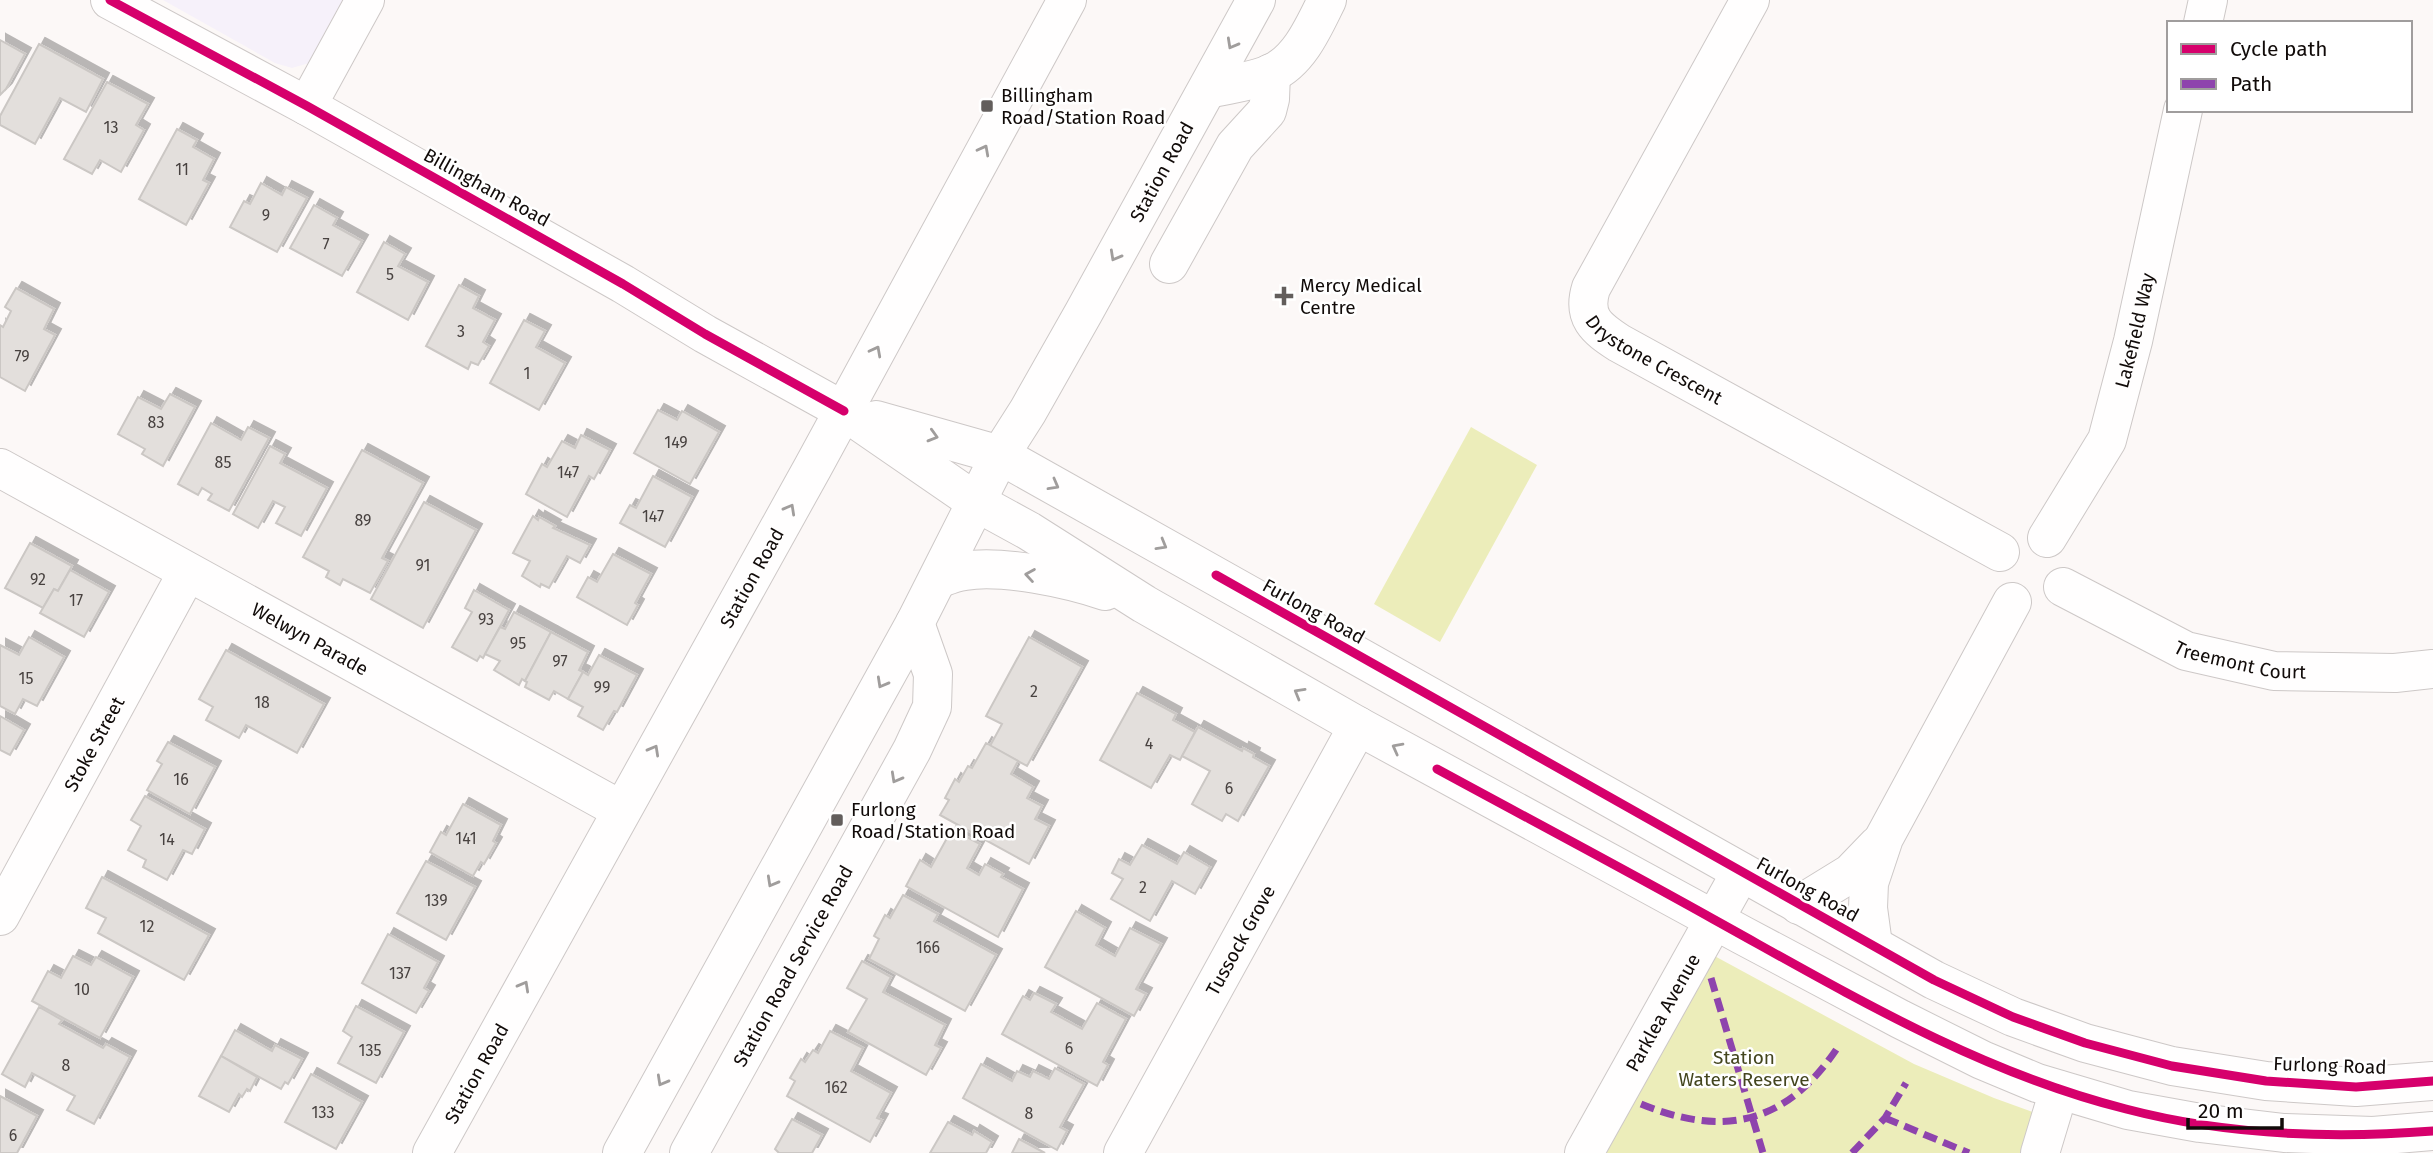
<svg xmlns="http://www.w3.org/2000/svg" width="2433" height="1153" viewBox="0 0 2433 1153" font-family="'Fira Sans',sans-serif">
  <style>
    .commercial { fill: #f6f1fa }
    .green { fill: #ecedba }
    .building { fill: #e3dfdc; stroke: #cbc7c4; stroke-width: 2; filter: url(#shadow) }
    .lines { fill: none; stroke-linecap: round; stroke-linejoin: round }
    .minor-casing { stroke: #cdc8c7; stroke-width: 40 }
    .major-casing { stroke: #cdc8c7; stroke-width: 40 }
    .minor { stroke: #fffefe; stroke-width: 38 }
    .major { stroke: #fffefe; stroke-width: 38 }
    .quiet { stroke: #8e44ad; stroke-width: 7; stroke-dasharray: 14 7; stroke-linecap: butt }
    .cycleway-casing { stroke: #fff; stroke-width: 13 }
    .cycleway { stroke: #d6006c; stroke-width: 9 }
    .oneway { stroke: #a09d9c }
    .poi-dot { fill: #635e5c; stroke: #fff; stroke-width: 2.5 }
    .labels { text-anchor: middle; stroke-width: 5; stroke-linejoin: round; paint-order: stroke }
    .number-label { font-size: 16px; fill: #484240 }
    .poi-label { font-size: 19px; fill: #110b09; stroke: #fff; text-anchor: start }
    .street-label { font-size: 19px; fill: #110b09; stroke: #fff }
    .park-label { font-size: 19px; fill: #43451e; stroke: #fff }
  </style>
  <defs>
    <filter id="shadow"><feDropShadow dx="6" dy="-6" stdDeviation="0" flood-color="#0004"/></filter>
  </defs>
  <rect width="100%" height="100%" fill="#fcf8f7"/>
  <polygon class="commercial" points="163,0 345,0 309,63 292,68 275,63"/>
  <g class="green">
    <polygon points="1471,427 1537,465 1440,642 1374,604"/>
    <polygon points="1709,953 1914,1064 1994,1098 2046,1117 2037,1153 1600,1153"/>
  </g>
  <g class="building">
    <polygon points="0,40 25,54 6,89 0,95"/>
    <polygon points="39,44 103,79 86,112 60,98 35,144 0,125 0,116"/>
    <polygon points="107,82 148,104 136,125 144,130 121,172 100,160 92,174 64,159"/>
    <polygon points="177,129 197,140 193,147 214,159 203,180 209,183 186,225 139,199"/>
    <polygon points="261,183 282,195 286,187 307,198 277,252 230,227 244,201 250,204"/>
    <polygon points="314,205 337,218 333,225 362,241 342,276 290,248"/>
    <polygon points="384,242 405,254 398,266 428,282 408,320 357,292"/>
    <polygon points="459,285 479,296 473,308 495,320 483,342 489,346 478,365 471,362 468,369 426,346"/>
    <polygon points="16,288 54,309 44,329 55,335 25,391 0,377 0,325 3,327 11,311 5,307"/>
    <polygon points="524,320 545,331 536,347 565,363 539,410 490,383"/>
    <polygon points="170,394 195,407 163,466 142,454 145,449 118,434 138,397 161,409"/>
    <polygon points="658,410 677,420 682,411 719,432 690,484 634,453"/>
    <polygon points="211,423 241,440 248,427 269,438 229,511 208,500 212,494 202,488 198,495 178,484"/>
    <polygon points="581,435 610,450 594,479 589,476 567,517 526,494 542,464 547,467 562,441 575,448"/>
    <polygon points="270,446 285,454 280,463 327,488 301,536 276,523 285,507 273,501 258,528 233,514"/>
    <polygon points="362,450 423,483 382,558 388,561 370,593 343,579 340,585 326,577 329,571 303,557"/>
    <polygon points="653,476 692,497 665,547 620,523 630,505 636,508"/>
    <polygon points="424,502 476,530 423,628 371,599"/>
    <polygon points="533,516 538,520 539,517 555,526 553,528 590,545 580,563 567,556 549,588 541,584 540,587 522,576 530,561 513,553"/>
    <polygon points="30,543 72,566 58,591 54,589 43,608 5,588"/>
    <polygon points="613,554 651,574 635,603 638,605 627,625 577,597 588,577 597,582"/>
    <polygon points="70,570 109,592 84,637 40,613 54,589 58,591"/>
    <polygon points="474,590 509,610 483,658 480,656 477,661 452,647 472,612 465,608"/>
    <polygon points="514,612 551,632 525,681 522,679 519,685 494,670 500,661 485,654 500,627 505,629"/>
    <polygon points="551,632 588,652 579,670 583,672 568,699 554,691 549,700 525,687 527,682 525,681"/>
    <polygon points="29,637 64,657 37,706 23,699 15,714 0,706 0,645 19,655"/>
    <polygon points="1029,637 1082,667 1027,766 990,746 1002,724 986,716"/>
    <polygon points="226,650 324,704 297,753 246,725 239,738 206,720 213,707 199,699"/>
    <polygon points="599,655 637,675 617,712 614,711 603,730 578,716 583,707 568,699 583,672 588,675"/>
    <polygon points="1137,693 1176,714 1173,720 1195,732 1180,760 1170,755 1151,788 1100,760"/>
    <polygon points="0,716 24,730 10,755 0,750"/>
    <polygon points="1198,727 1242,751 1243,748 1254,754 1253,757 1269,766 1238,821 1226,814 1222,821 1192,804 1210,771 1182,756"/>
    <polygon points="168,742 215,767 190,814 147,790 162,764 157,761"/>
    <polygon points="986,743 1018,761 1011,774 1033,787 1027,798 1042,806 1035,819 1049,826 1029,864 940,815 949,800 945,798 955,779 959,782 968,766 972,768"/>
    <polygon points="145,796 205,829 192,854 183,850 167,880 143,867 146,860 128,850 141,826 131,820"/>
    <polygon points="463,804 501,825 493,841 496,843 484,864 481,862 473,876 430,852 441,832 446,835"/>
    <polygon points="952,829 980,844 967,868 979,875 985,864 1003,874 1001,877 1023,889 998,937 906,886 920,860 931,867"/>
    <polygon points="1142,845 1177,864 1184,852 1210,867 1195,894 1172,881 1150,921 1111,899 1123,879 1112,873 1119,859 1130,865"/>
    <polygon points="426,861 475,887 446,940 397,913"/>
    <polygon points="102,877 209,935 184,980 98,933 106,918 86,908"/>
    <polygon points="903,895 938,914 934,921 996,955 965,1011 869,959 879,939 874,936 885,915 890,918"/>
    <polygon points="1076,911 1105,928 1096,945 1115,956 1130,928 1161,944 1136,989 1146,994 1134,1016 1045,967"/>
    <polygon points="388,934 438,962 424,988 429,991 416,1013 362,983"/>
    <polygon points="73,956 91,965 96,957 133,977 100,1038 32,1001 48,971 61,978"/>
    <polygon points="862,961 891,977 883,992 945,1025 935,1045 941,1048 926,1075 848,1032 867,999 847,988"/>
    <polygon points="1034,993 1056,1004 1051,1012 1082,1029 1097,1003 1126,1019 1103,1062 1108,1065 1097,1086 1002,1034 1023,996 1030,1000"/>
    <polygon points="356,1006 404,1032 376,1083 338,1063 352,1037 343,1031"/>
    <polygon points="39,1007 62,1020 59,1024 103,1048 106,1044 130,1057 94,1124 67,1110 75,1096 32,1073 25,1087 2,1074"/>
    <polygon points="235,1030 272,1051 275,1045 302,1059 288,1084 285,1082 281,1089 221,1056"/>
    <polygon points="830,1031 863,1048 851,1071 891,1093 877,1118 882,1120 870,1142 787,1096 795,1081 790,1078 801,1059 805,1062 813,1050 818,1053"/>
    <polygon points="221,1056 257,1077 250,1091 247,1089 242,1097 239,1094 229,1112 199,1096"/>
    <polygon points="981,1064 1012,1081 1017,1071 1030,1077 1033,1071 1049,1079 1055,1068 1084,1084 1060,1127 1067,1131 1057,1150 963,1098"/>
    <polygon points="311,1074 362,1102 336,1149 285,1122"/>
    <polygon points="0,1096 37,1116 17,1153 0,1153"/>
    <polygon points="792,1119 822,1135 812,1153 779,1153 775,1149"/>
    <polygon points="948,1122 972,1135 974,1131 992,1142 986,1153 930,1153"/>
    <polygon points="1019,1139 1045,1153 1012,1153"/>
  </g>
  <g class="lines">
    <g class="minor-casing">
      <g id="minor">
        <polyline points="110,0 307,106 623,284 705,334 844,411"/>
        <path id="s1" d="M1750 0 1591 288C1582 317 1596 328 1619 343L2000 552"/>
        <polyline points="2203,23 2208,0"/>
        <path d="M1208 89C1228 84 1253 82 1272 73 1300 60 1314 26 1327 0"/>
        <polyline points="307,106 365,0"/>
        <polyline points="1169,264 1235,146 1267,111 1270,99 1271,73"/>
        <path id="s2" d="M0 468 621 810"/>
        <path id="s3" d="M2047 538 2107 440 2133 341 2183 110"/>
        <path id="s4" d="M2063 587 2186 651 2274 671 2395 673 2433 669"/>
        <polyline points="1799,905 1851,873 1878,845"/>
        <path id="s5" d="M0 916 187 573"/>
        <polyline points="1873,945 1868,908 1869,883 1884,838 2012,602"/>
        <path id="s6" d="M689 1153 912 750 932 707 933 674 915 623"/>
        <path id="s7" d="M1123 1153 1358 726"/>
        <path id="s8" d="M1584 1153 1741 872"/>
        <polyline points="2040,1153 2059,1090"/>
      </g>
    </g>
    <g class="major-casing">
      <g id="major">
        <polyline points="844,411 976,502 1029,531 1144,604 1358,726 1742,935 1900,1019 1982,1060 2037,1083 2128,1110 2200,1123 2284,1133 2373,1136 2433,1131"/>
        <polyline points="876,420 1000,455 1934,980 2013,1017 2085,1043 2172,1066 2266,1081 2356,1087 2433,1081"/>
        <path d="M938 579C946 576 955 572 964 571 1001 564 1069 579 1105 591"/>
        <path id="s9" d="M432 1153 813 467 1067 0"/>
        <path id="s10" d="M622 1153 915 623 1000 455 1028 411 1084 312 1256 0"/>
      </g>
    </g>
    <use href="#minor" class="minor"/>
    <use href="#major" class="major"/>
    <g class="quiet">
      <polyline points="1711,978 1763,1153"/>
      <path d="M1641 1104C1724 1138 1787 1124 1838 1047"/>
      <polyline points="1885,1118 1969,1153"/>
      <polyline points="1852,1153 1885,1118 1906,1083"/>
    </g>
    <g class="cycleway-casing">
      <g id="cycleway">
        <polyline points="110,0 307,106 623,284 705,334 844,411"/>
        <polyline points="1216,575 1934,980 2013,1017 2085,1043 2172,1066 2266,1081 2356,1087 2433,1081"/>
        <path d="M1437 769C1529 819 1622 868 1713 919 1845 992 1978 1072 2126 1109 2225 1135 2331 1139 2433 1131"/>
      </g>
    </g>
    <use href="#cycleway" class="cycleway"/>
  </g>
  <defs><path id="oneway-chevron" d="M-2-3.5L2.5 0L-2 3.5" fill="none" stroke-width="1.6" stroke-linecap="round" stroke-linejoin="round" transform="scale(1.75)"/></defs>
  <g class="oneway">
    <use href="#oneway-chevron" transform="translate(1232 44) rotate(119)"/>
    <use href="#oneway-chevron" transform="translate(984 150) rotate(-62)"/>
    <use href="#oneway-chevron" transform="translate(1115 256) rotate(119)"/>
    <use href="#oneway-chevron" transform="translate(876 351) rotate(-62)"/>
    <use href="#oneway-chevron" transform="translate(933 436) rotate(16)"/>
    <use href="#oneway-chevron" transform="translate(1054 485) rotate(29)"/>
    <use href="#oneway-chevron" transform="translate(790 509) rotate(-61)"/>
    <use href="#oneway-chevron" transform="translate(1162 545) rotate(30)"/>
    <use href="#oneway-chevron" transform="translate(1030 575) rotate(-171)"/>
    <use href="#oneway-chevron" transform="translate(882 683) rotate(119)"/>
    <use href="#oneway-chevron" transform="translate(1299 693) rotate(-150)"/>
    <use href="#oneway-chevron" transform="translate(1397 748) rotate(-152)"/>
    <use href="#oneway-chevron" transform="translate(654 750) rotate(-61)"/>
    <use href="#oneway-chevron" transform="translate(896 778) rotate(119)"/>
    <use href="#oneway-chevron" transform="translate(772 882) rotate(119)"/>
    <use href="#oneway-chevron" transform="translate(524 986) rotate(-61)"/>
    <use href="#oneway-chevron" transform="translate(662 1081) rotate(119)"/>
  </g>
  <g class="poi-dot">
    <rect x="980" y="99" width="14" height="14" rx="3.5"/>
    <path d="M1280.5 285.5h7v7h7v7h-7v7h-7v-7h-7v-7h7z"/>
    <rect x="830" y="813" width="14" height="14" rx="3.5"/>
  </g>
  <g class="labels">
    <g class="number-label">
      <text x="111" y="133">13</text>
      <text x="182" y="175">11</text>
      <text x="266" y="221">9</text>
      <text x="326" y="250">7</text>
      <text x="390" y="280">5</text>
      <text x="461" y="337">3</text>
      <text x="22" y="362">79</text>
      <text x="527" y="379">1</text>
      <text x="156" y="428">83</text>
      <text x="676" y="448">149</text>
      <text x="223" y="468">85</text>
      <text x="568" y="478">147</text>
      <text x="653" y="522">147</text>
      <text x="363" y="526">89</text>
      <text x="423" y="571">91</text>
      <text x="38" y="585">92</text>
      <text x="76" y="606">17</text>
      <text x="486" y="625">93</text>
      <text x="518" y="649">95</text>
      <text x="560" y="667">97</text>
      <text x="26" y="684">15</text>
      <text x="602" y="693">99</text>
      <text x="1034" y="697">2</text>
      <text x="262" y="708">18</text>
      <text x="1149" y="749">4</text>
      <text x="181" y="785">16</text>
      <text x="1229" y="794">6</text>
      <text x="466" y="844">141</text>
      <text x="167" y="845">14</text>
      <text x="1143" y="893">2</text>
      <text x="436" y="906">139</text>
      <text x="147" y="932">12</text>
      <text x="928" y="953">166</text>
      <text x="400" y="979">137</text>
      <text x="82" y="995">10</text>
      <text x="1069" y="1054">6</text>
      <text x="370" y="1056">135</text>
      <text x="66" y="1071">8</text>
      <text x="836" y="1093">162</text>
      <text x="323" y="1118">133</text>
      <text x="1029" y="1119">8</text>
      <text x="13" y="1141">6</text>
    </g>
    <g class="poi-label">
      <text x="1001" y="102">Billingham<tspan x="1001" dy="22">Road/Station Road</tspan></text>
      <text x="1300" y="292">Mercy Medical<tspan x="1300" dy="22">Centre</tspan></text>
      <text x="851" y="816">Furlong<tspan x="851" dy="22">Road/Station Road</tspan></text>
    </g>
    <g class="street-label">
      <text dy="7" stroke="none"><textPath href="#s10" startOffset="1120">Station Road</textPath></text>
      <text transform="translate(487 187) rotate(29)" y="7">Billingham Road</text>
      <text dy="7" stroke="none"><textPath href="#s3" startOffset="228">Lakefield Way</textPath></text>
      <text dy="7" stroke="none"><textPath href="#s1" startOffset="436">Drystone Crescent</textPath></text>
      <text dy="7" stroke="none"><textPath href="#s9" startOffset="658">Station Road</textPath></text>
      <text transform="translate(1314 611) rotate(29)" y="7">Furlong Road</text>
      <text dy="7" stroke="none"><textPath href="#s2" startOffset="354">Welwyn Parade</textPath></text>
      <text dy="7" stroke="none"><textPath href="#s4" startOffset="194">Treemont Court</textPath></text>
      <text dy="7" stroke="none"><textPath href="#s5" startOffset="196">Stoke Street</textPath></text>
      <text transform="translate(1808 889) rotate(29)" y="7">Furlong Road</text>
      <text dy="7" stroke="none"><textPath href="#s7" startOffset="243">Tussock Grove</textPath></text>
      <text dy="7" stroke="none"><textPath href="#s6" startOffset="214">Station Road Service Road</textPath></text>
      <text dy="7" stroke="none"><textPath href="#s8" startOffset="161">Parklea Avenue</textPath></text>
      <text transform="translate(2330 1065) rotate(2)" y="7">Furlong Road</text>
      <text dy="7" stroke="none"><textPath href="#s9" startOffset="91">Station Road</textPath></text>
    </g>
    <g class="park-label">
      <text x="1744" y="1064">Station<tspan x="1744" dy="22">Waters Reserve</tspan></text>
    </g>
  </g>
  <rect x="2167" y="21" width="245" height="91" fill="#ffffff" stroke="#a09d9d" stroke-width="2"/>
  <rect x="2181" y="44" width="35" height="10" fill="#d6006c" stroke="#a09d9d" stroke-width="2"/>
  <text x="2230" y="56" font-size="21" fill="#110b09">Cycle path</text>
  <rect x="2181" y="79" width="35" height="10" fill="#8e44ad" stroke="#a09d9d" stroke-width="2"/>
  <text x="2230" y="91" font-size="21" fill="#110b09">Path</text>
  <path d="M2188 1118v10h94v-10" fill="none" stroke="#110b09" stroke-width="3.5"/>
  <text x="2198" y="1118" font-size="21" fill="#110b09" stroke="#ffffff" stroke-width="5" paint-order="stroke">20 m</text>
</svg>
